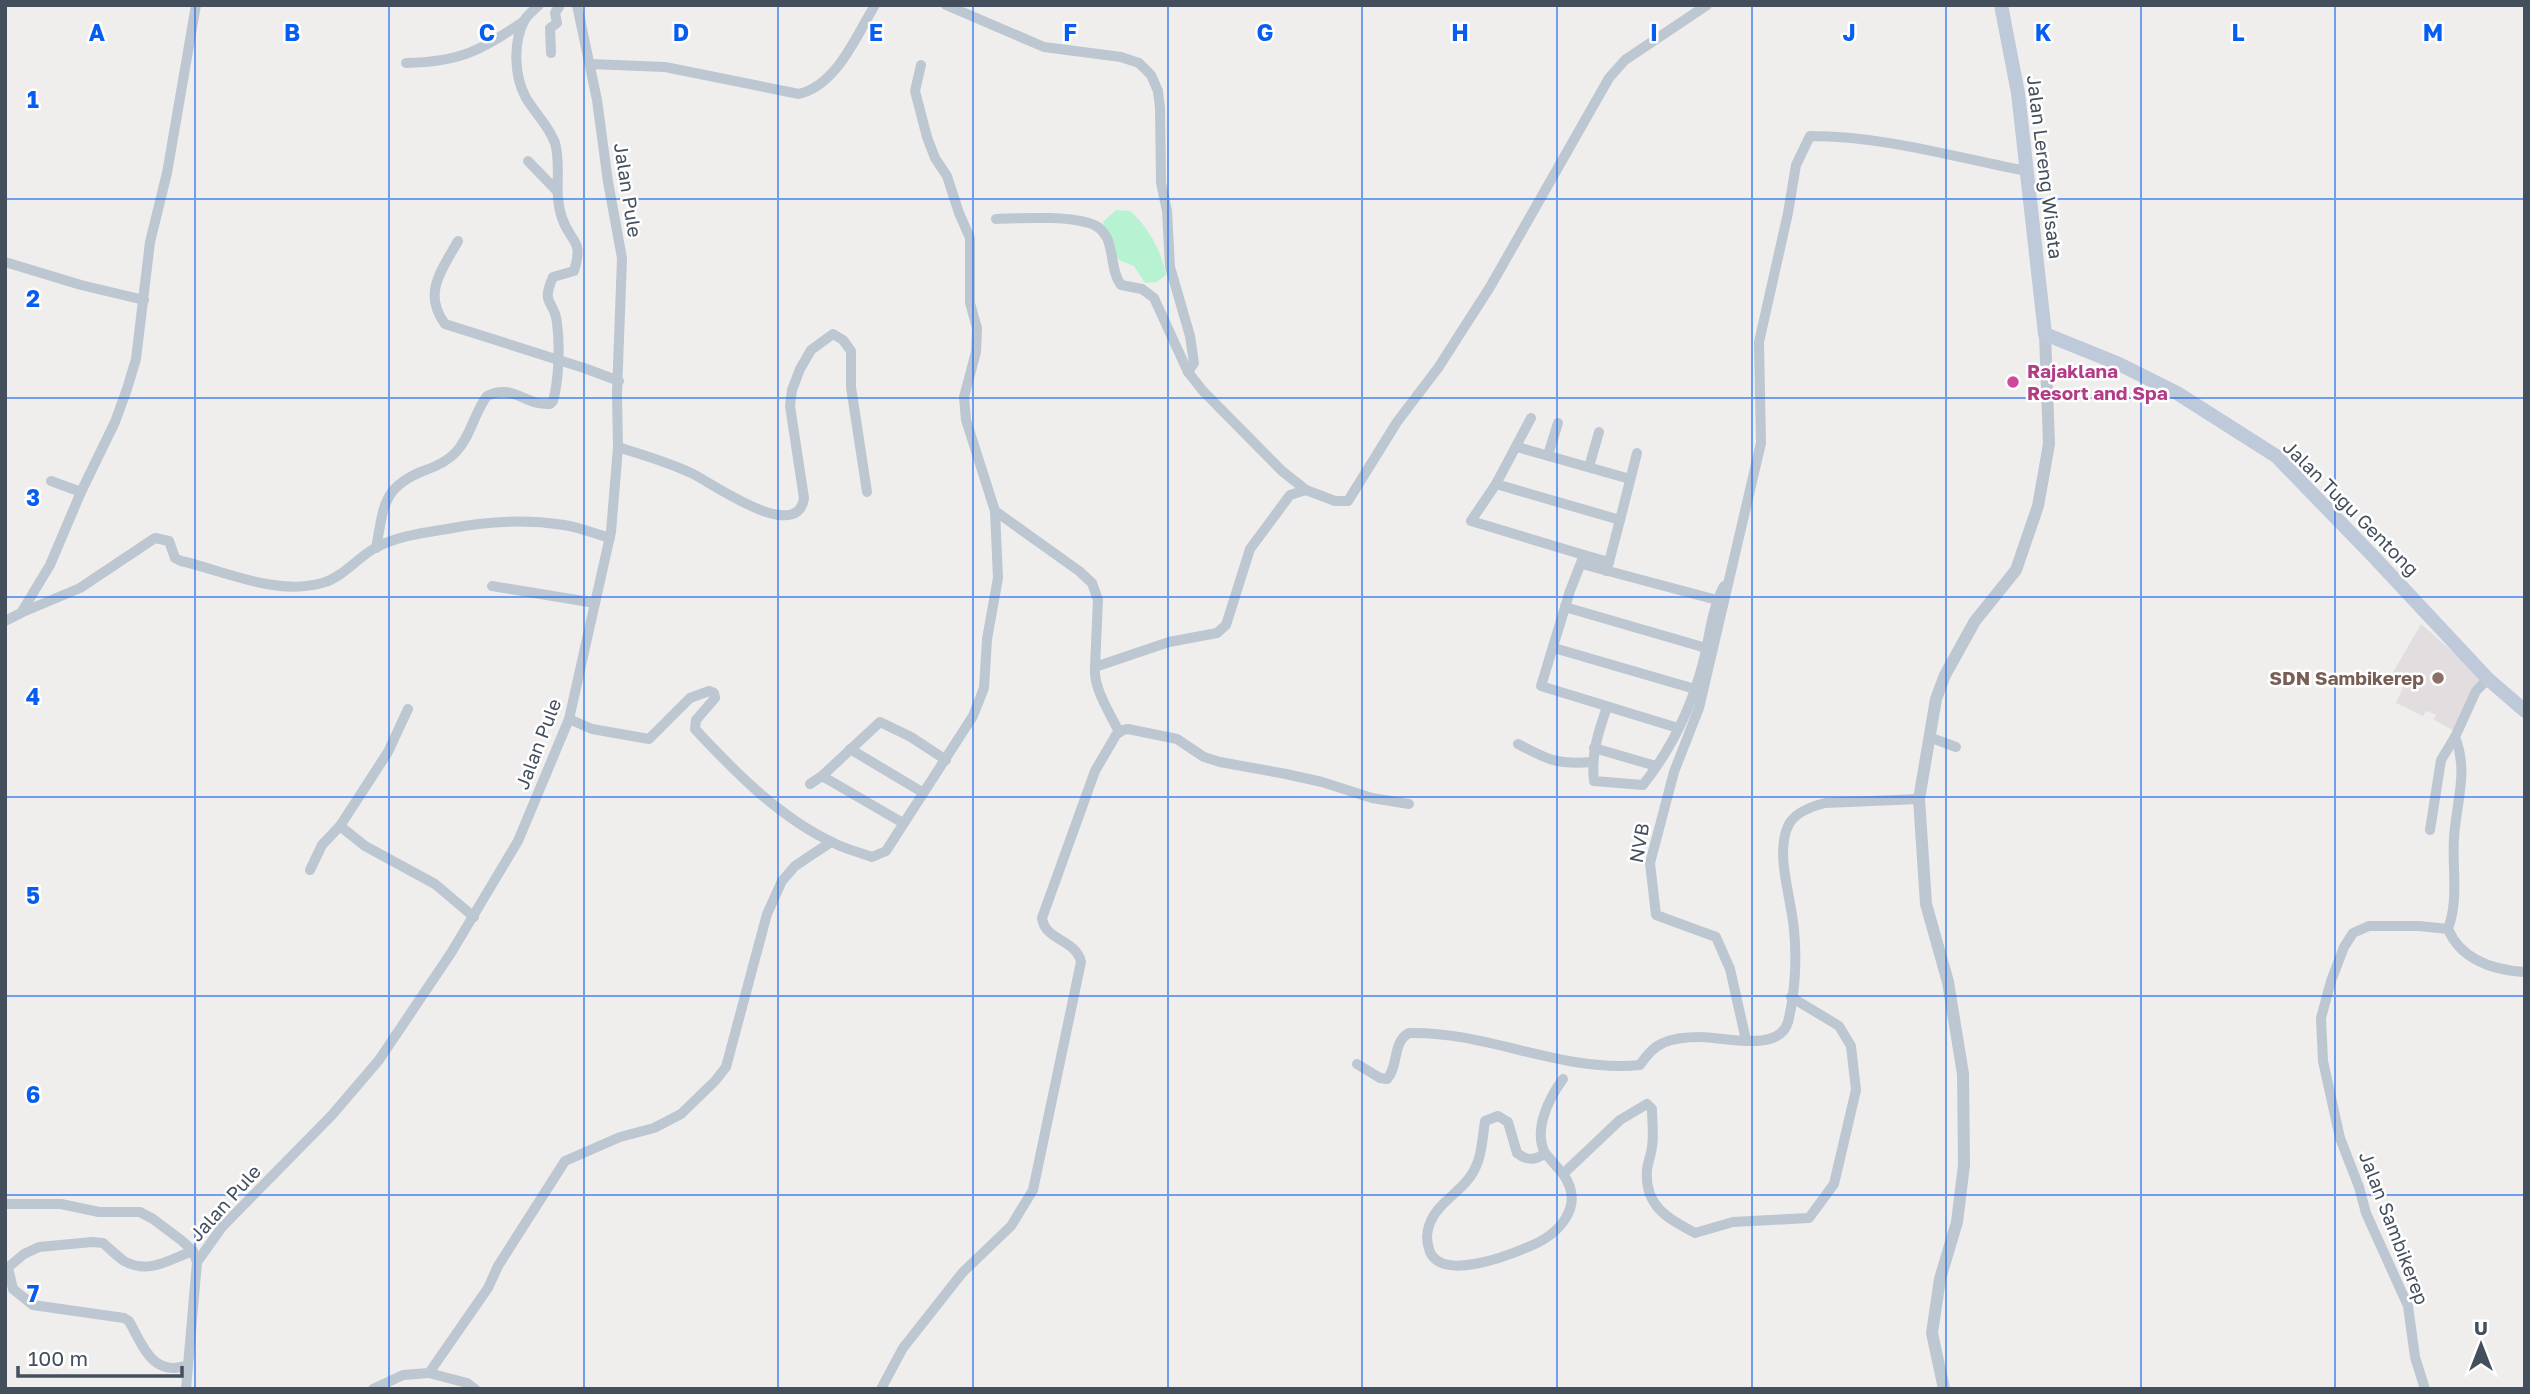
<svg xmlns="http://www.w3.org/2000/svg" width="2530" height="1394" viewBox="0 0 2530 1394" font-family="'Golos Text',sans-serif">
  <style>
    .education { fill: #e2dedf }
    .green { fill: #b7f3d2 }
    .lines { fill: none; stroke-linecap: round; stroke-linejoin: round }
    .minor { stroke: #bcc7d1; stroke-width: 10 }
    .tertiary { stroke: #bcc7d1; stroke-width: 12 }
    .secondary { stroke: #bec9d9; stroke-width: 14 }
    .grid { fill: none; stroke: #075df0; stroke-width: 2; stroke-opacity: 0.55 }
    .hotel-dot { fill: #d1479c; stroke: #fff; stroke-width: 2.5 }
    .education-dot { fill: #8d6e63; stroke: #fff; stroke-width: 2.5 }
    .labels { text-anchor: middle; stroke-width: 5; stroke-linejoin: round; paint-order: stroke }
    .street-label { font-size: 19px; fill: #444f5d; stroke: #fff }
    .hotel-label { font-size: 19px; font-weight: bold; fill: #b23c85; stroke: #fff; text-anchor: start }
    .education-label { font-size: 19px; font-weight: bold; fill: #785e54; stroke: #fff; text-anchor: end }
    .grid-label { font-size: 23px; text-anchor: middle; font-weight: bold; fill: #075df0; stroke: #fff; stroke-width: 5; stroke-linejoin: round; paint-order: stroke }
  </style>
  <rect width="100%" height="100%" fill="#f0eded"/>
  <polygon class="education" points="2421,624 2484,679 2454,731 2433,719 2437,715 2426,711 2423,716 2396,703 2404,685 2391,676"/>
  <path class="green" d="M1116 210 1130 211C1148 226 1162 252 1166 275L1157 282 1145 283 1134 266 1121 261 1108 251 1103 222Z"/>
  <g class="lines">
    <g class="minor">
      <polyline points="946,5 1044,47 1121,57 1139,63 1151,75 1158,91 1160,108 1161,183 1167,211 1170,267 1190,336 1194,363 1188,372"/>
      <polyline points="551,53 550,28 557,23 555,13 560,5"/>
      <path d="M406 63C459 62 481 51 524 21"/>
      <path d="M590 64 665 67 799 94C837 85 856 36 875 5"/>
      <polyline points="528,161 556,190"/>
      <path d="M996 219C1021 218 1075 215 1096 226 1101 228 1104 233 1107 238 1114 253 1111 272 1121 285L1142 289 1154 298 1188 372 1203 391 1282 471 1306 490 1335 501H1348L1397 422 1438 368 1490 287 1609 78 1625 60 1707 5"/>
      <path d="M458 241C442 270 422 293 445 324L584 368 619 381"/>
      <polyline points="5,262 81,285 144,300"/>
      <polyline points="1531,418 1496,484 1471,521 1584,555"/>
      <path d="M618 447C643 455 668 462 691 473 708 480 797 546 804 498L790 406 792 390 800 369 811 350 833 334 843 340 851 351V387L867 492"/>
      <polyline points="1517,447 1630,479"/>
      <polyline points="1548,455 1558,423"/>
      <polyline points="1589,467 1599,432"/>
      <polyline points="51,481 81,492"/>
      <polyline points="1496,484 1620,520 1609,562"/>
      <polyline points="995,511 1079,571 1092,583 1098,600 1095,667"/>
      <polyline points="1620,520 1637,453"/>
      <path d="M376 548C384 508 381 488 423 471 435 467 447 462 456 452 471 436 474 413 487 396 514 383 525 406 550 404L553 401C559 379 560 347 557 323 555 300 540 306 553 277L574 271C584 239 571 244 562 218 553 193 562 167 555 143 549 126 535 113 526 98 514 76 513 43 524 21 527 15 534 10 539 5"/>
      <polyline points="1582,564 1717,600"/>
      <polyline points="1606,571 1609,562 1584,555 1570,591 1541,686 1678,728"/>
      <polyline points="492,586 595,603"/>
      <polyline points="1565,607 1706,648"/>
      <path d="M23 612 80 588 155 538 169 541 175 558 181 561C225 571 276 596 322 583 342 578 357 558 375 548 398 536 422 533 447 529 486 521 524 519 564 525 579 527 595 534 610 538"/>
      <polyline points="5,621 21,613 50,565 81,492 115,422 127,389 136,359 150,242 167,173 196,5"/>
      <polyline points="1554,648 1695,689"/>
      <path d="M1607 707C1598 733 1591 754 1594 781L1643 785C1672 748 1693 704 1704 659 1710 634 1712 608 1724 586"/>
      <polyline points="408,709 388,752 340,826 365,846 435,884 474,917"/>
      <path d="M569 719 592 729 649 739 690 698 709 691 714 693 715 698 696 720 695 729C733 770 780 818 832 842 844 849 859 852 872 857L886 851 973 716 984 688 987 639 998 578 995 511 966 420 964 397 976 352 977 328 970 303V238L959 213 947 176 935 158 927 137 915 91 921 65"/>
      <path d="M1119 732C1110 713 1093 688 1095 667L1169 642 1217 633 1226 625 1250 549 1290 495 1306 490"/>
      <polyline points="1929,737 1956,747"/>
      <path d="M2455 737C2469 772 2456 803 2454 838 2452 870 2459 899 2448 929 2461 960 2494 970 2525 972"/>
      <path d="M1518 744C1548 760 1558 765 1592 762"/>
      <polyline points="1594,748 1656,766"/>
      <polyline points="850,749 922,792"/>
      <polyline points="822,776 903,823"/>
      <polyline points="810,784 822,776 880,722 911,737 946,760"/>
      <polyline points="2430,830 2441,760 2455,737 2476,691 2488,679"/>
      <polyline points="310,870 322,845 340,826"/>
      <path d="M1746 1040 1730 969 1716 937 1656 915 1650 863 1674 772 1699 708 1761 443 1759 342 1788 213 1796 165 1810 136C1884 136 1954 157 2026 171"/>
      <path d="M1357 1064 1380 1078 1387 1079C1399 1066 1392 1042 1409 1033 1488 1031 1561 1073 1640 1065 1646 1056 1653 1047 1663 1043 1674 1038 1688 1037 1700 1037 1724 1037 1779 1053 1788 1022 1795 994 1797 959 1794 930 1792 900 1774 852 1789 824 1796 812 1813 806 1825 803L1919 799"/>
      <path d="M1545 1153C1533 1130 1549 1098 1563 1079"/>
      <path d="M1563 1174 1545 1153C1535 1161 1527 1161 1517 1153L1508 1122 1498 1116 1485 1121C1482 1141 1482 1160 1470 1177 1457 1195 1436 1204 1429 1226 1426 1234 1427 1244 1430 1252 1443 1281 1507 1256 1528 1247 1559 1235 1586 1206 1563 1174L1620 1120 1647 1104 1652 1109C1652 1121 1654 1135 1652 1147 1651 1155 1648 1162 1647 1169 1644 1206 1667 1218 1695 1233L1733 1222 1809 1218 1834 1184 1856 1090 1851 1046 1839 1026 1791 997"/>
      <polyline points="5,1204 61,1204 99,1212 140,1212 153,1219 181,1240 193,1251 197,1262"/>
      <path d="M8 1268 13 1289 33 1305 124 1318 129 1321C143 1346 153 1378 188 1365"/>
      <path d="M5 1270 24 1254 39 1247 92 1242 103 1243C110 1249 117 1256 124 1261 149 1275 170 1259 193 1251"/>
      <polyline points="429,1373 467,1383 475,1389"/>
      <polyline points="186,1389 197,1262 222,1227 332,1115 379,1060 451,953 518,841 569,719 611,532 618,447 617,393 622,258 608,182 597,100 577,5"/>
      <polyline points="373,1389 403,1375 429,1373 488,1288 498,1266 565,1161 620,1137 654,1128 681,1114 715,1081 726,1067 767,914 782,881 795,866 831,842"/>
      <path d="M881 1389 903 1348 963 1272 1011 1226 1033 1190 1081 962C1076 939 1045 941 1042 918L1095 771 1116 735 1123 730 1128 729 1177 739 1204 757 1220 762 1286 774 1322 782 1372 798 1409 804"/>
      <polyline points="2425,1389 2415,1357 2408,1306 2366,1213 2359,1187 2340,1138 2323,1061 2321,1018 2331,981 2344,947 2353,933 2369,926 2419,926 2448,929"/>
    </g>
    <polyline class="tertiary" points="1944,1389 1932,1333 1940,1279 1957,1222 1964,1165 1963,1074 1948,982 1926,904 1919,799 1936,699 1945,675 1975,621 2016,570 2038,506 2049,444 2045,334"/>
    <polyline class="secondary" points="2001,5 2018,93 2045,334 2119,364 2177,393 2276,456 2373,556 2488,679 2525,711"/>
  </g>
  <path class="grid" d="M195 5V1389M389 5V1389M584 5V1389M778 5V1389M973 5V1389M1168 5V1389M1362 5V1389M1557 5V1389M1752 5V1389M1946 5V1389M2141 5V1389M2335 5V1389M5 199H2525M5 398H2525M5 597H2525M5 797H2525M5 996H2525M5 1195H2525"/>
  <circle class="hotel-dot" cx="2013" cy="382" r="7"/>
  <circle class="education-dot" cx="2438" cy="678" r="7"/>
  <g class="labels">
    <g class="street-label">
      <text transform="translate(2045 167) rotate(83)" y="7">Jalan Lereng Wisata</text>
      <text transform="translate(628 190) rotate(81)" y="7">Jalan Pule</text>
      <text transform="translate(2351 508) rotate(45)" y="7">Jalan Tugu Gentong</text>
      <text transform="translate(538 744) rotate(-69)" y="7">Jalan Pule</text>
      <text transform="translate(1639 843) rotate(-80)" y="7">NVB</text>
      <text transform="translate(225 1203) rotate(-48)" y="7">Jalan Pule</text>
      <text transform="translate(2394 1228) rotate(69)" y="7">Jalan Sambikerep</text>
    </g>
    <g class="hotel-label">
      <text x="2027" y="378">Rajaklana<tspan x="2027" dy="22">Resort and Spa</tspan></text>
    </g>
    <g class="education-label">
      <text x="2424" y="685">SDN Sambikerep</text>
    </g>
  </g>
  <g class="grid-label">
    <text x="97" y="41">A</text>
    <text x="292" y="41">B</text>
    <text x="487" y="41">C</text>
    <text x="681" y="41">D</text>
    <text x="876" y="41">E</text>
    <text x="1070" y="41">F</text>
    <text x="1265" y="41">G</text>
    <text x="1460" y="41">H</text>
    <text x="1654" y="41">I</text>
    <text x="1849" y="41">J</text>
    <text x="2043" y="41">K</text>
    <text x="2238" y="41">L</text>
    <text x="2433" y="41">M</text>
    <text x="33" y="108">1</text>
    <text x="33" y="307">2</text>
    <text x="33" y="506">3</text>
    <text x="33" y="705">4</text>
    <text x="33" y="904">5</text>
    <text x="33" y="1103">6</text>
    <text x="33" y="1302">7</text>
  </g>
  <rect width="2530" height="1394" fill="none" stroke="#444f5d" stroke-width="14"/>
  <g transform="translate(2481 1345)" stroke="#ffffff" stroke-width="5" paint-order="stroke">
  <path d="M0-5L12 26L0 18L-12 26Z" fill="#444f5d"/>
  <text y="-10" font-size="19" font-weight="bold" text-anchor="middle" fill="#444f5d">U</text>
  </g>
  <path d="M18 1366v10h164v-10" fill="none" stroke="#444f5d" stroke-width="3.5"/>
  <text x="28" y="1366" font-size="21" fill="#444f5d" stroke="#ffffff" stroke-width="5" paint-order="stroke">100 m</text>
</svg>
